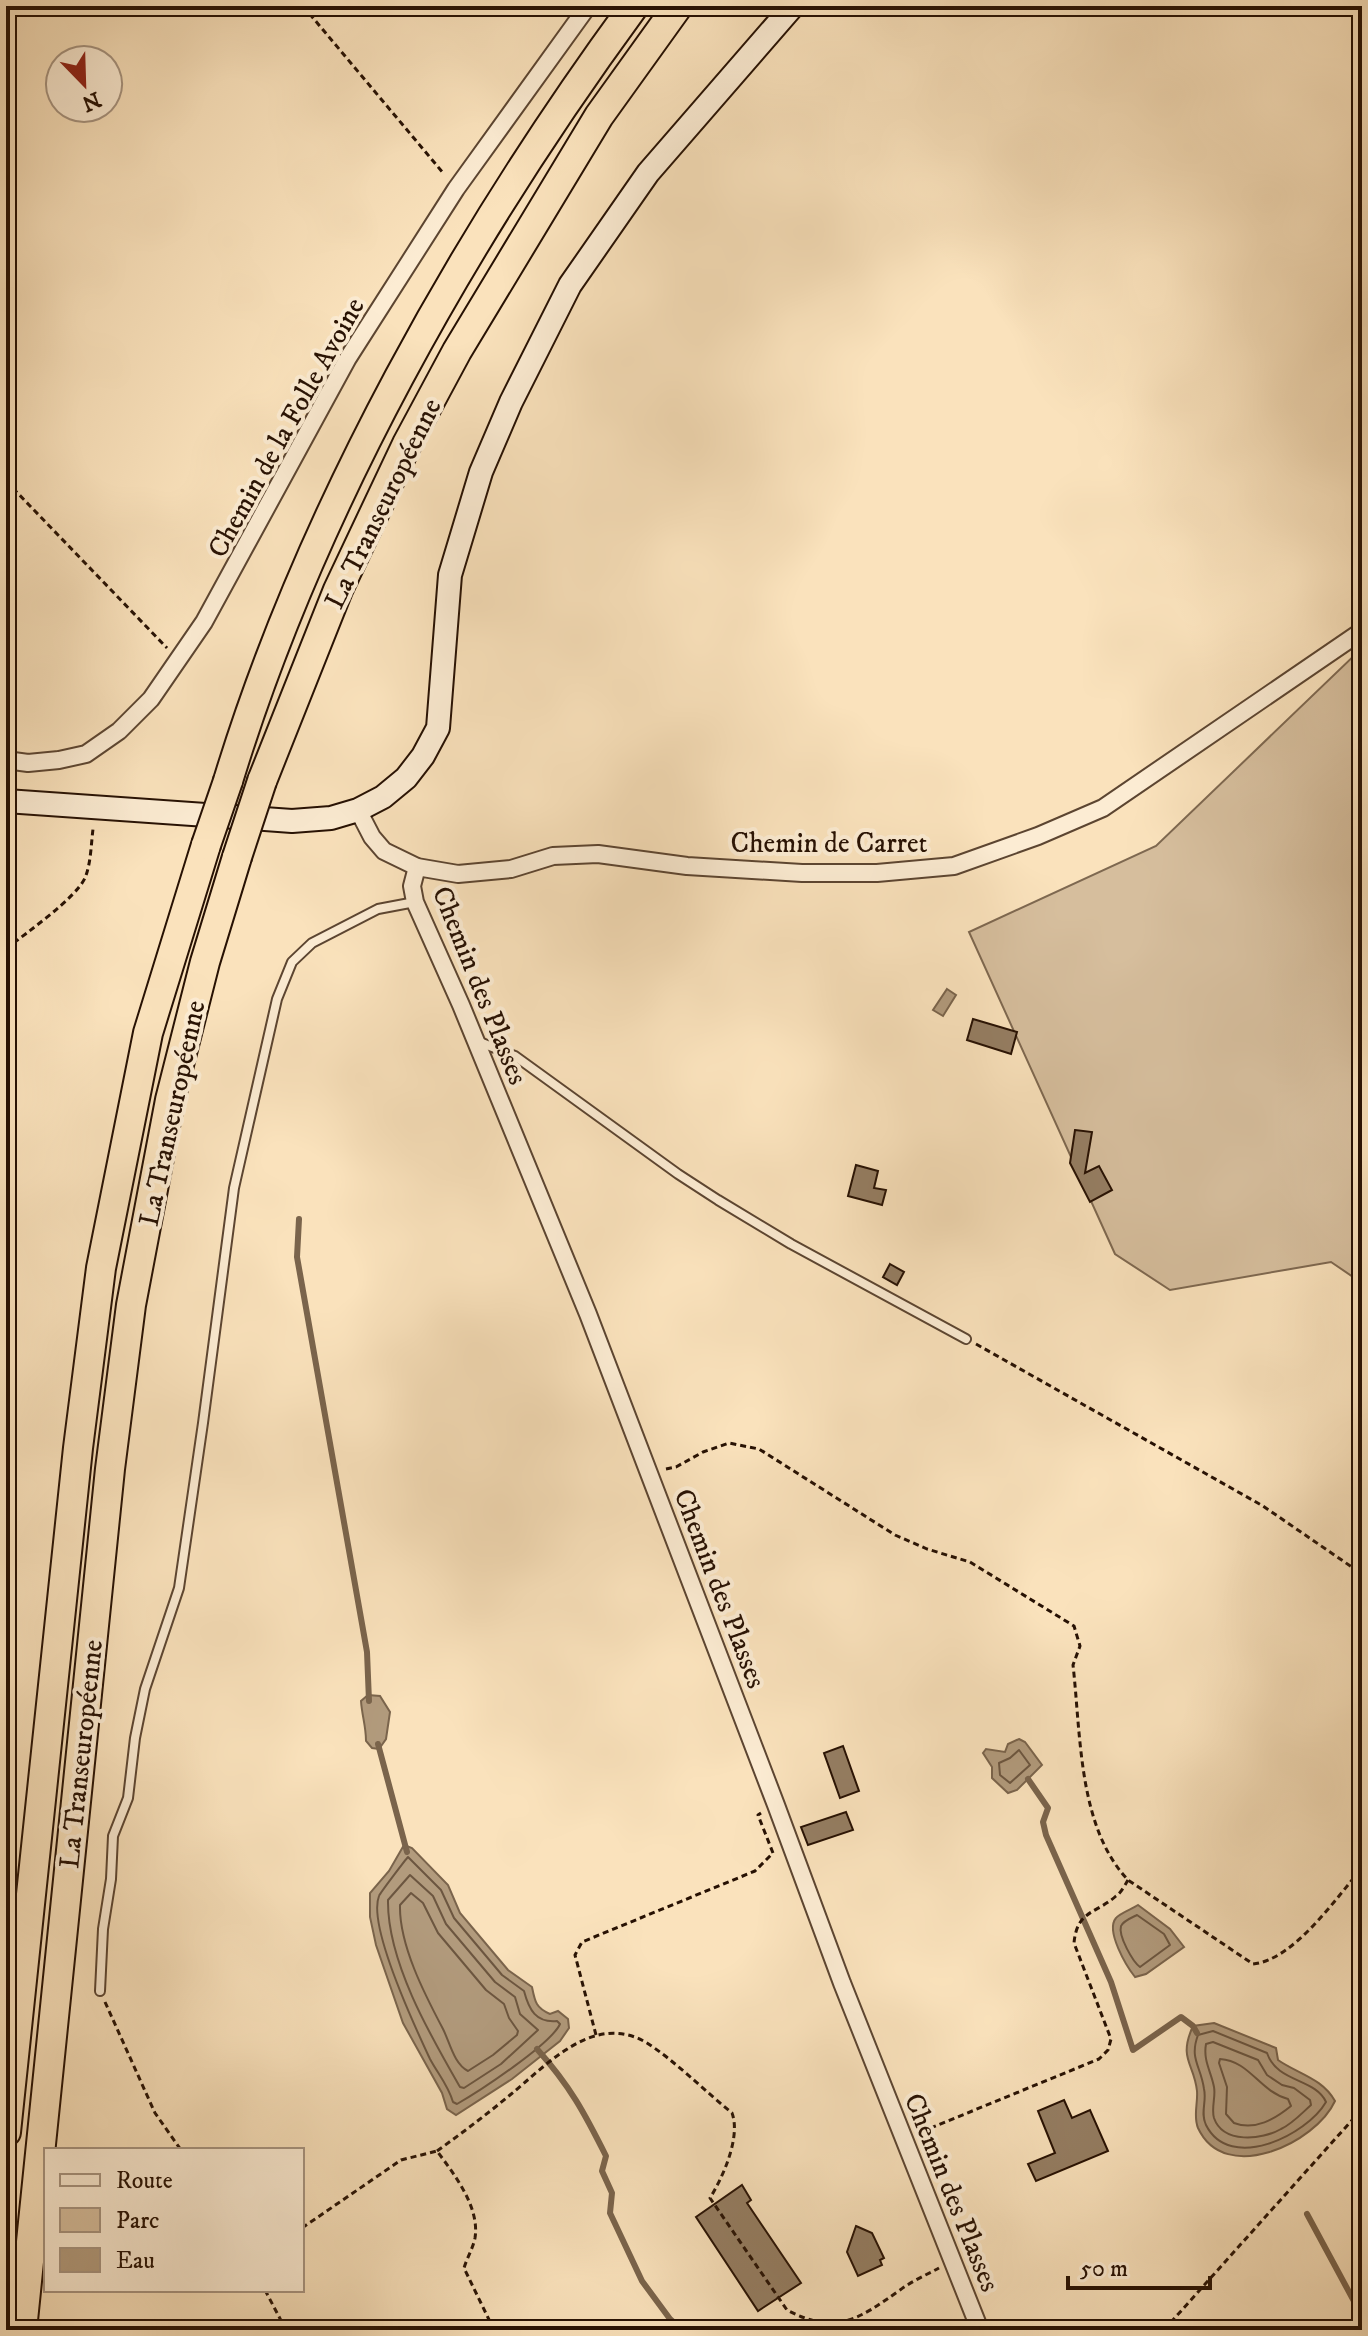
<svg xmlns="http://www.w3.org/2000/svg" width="1368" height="2336" viewBox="0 0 1368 2336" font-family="'IM FELL DW Pica',serif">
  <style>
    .green { fill: #d6be9d; stroke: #7e6850; stroke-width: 2 }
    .water { fill: #b29b7d; stroke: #7a644c; stroke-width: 2 }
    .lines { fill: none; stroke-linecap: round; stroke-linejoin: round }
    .shore { stroke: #6c5640; stroke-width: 2 }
    .stream { stroke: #7a644c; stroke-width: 6 }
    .building { fill: #957e63; stroke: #271103; stroke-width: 2 }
    .lane-casing { stroke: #5c4531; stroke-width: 12 }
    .street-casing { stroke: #5c4531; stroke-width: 20 }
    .secondary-casing { stroke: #271103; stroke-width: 26 }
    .highway-casing { stroke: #271103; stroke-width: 32 }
    .path { stroke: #271103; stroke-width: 3; stroke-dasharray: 6 4; stroke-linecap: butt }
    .lane { stroke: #fcecd3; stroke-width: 8 }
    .street { stroke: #fcecd3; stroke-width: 16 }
    .secondary { stroke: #fcecd3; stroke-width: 22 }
    .highway { stroke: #fae2bc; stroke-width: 28 }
    .highway-bridge-casing { stroke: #271103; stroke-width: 32; stroke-linecap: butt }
    .highway-bridge { stroke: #fae2bc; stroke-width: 28 }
    .labels { text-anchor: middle; stroke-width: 8; stroke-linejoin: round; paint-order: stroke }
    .street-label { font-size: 28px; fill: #271103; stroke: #fcecd3 }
  </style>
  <rect width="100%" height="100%" fill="#fae2bc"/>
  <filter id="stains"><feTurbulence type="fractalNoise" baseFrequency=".0025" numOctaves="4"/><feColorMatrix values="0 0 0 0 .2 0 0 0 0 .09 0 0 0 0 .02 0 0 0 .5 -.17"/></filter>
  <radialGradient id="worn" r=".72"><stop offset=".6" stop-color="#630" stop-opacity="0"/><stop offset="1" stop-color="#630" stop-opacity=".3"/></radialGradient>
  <polygon class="green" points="1362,648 1362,1283 1331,1262 1170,1290 1115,1254 969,932 1156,846"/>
  <g class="water">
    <polygon points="947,989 956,995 943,1016 933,1010"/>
    <path d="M368 1695 380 1696 390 1712 386 1739 379 1749 372 1748 366 1741C366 1726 362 1716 361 1701Z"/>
    <polygon points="1019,1739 1025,1742 1042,1765 1017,1790 1008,1793 992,1778 992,1767 983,1753 986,1749 1005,1752 1008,1744"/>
    <path d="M404 1845 412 1848 448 1885 460 1913 508 1970 532 1987C535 2002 536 2008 550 2014L558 2011 568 2019 569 2028 560 2041 512 2079 456 2115 447 2109 442 2093 403 2023 376 1945 370 1917V1893L389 1871Z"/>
    <path d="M1138 1905 1170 1929 1184 1947 1146 1974 1135 1977C1127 1967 1105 1931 1116 1918 1120 1913 1132 1909 1138 1905Z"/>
    <path d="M1214 2023 1276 2048 1278 2060C1298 2074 1322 2078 1335 2101 1316 2143 1225 2186 1198 2128 1193 2116 1198 2104 1197 2091 1194 2063 1178 2059 1193 2026Z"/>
  </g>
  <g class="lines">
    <g class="shore">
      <polygon points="1019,1750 1030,1765 1010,1783 1000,1775 999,1763 1010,1758"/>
      <path d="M408 1857 441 1890 454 1918 502 1975 524 1991C529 2010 536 2023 557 2021L560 2024C551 2044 480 2091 457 2104L453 2102C448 2085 438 2074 430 2059 416 2029 367 1926 379 1896 380 1893 406 1859 408 1857Z"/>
      <path d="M410 1875 433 1896 446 1924 495 1982 515 1997 520 2014 538 2030 501 2064 464 2088 460 2087C430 2035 387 1961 388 1900Z"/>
      <path d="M411 1893 423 1903 438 1933 486 1990 504 2004 509 2018 518 2031 517 2035 493 2055 468 2071C454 2064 450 2043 443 2029 425 1995 399 1945 400 1905Z"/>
      <path d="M1137 1915 1164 1934 1170 1945 1140 1967C1133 1962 1118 1936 1121 1926 1123 1921 1133 1917 1137 1915Z"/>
      <path d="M1213 2031 1267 2053C1277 2083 1315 2078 1326 2102 1307 2135 1230 2173 1206 2125 1200 2113 1207 2101 1204 2089 1201 2066 1189 2059 1198 2035Z"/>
      <path d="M1213 2042 1258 2060 1267 2075 1282 2085 1294 2088 1310 2100 1311 2105C1302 2113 1292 2124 1281 2129 1262 2140 1223 2144 1214 2118 1211 2108 1216 2097 1214 2087 1211 2071 1203 2061 1206 2044Z"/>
      <path d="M1220 2059C1250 2061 1259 2091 1288 2099L1291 2106C1275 2119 1255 2131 1234 2123L1226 2114 1227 2087 1219 2063Z"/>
    </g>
    <g class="stream">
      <polyline points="299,1219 297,1257 367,1652 369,1701"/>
      <polyline points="378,1744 407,1852"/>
      <polyline points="1028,1779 1048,1808 1043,1822 1046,1835 1111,1982 1133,2050 1181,2017 1193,2026 1197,2033"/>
      <path d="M537 2049C570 2086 584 2112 606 2156L602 2171 612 2193 610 2213 642 2281 670 2319 682 2330"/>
      <polyline points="1307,2214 1362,2316"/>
    </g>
  </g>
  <g class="building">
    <polygon points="973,1019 1017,1032 1011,1054 967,1040"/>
    <polygon points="1075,1130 1092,1132 1085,1173 1099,1166 1112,1190 1090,1202 1070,1163"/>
    <polygon points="856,1165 878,1171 874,1188 886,1190 882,1205 848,1196"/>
    <polygon points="890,1264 904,1272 897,1285 883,1277"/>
    <polygon points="843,1746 859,1791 840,1798 824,1753"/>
    <polygon points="846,1812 853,1830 808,1845 801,1827"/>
    <polygon points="1064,2100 1072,2118 1090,2110 1108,2151 1036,2181 1028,2164 1055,2153 1038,2111"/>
    <polygon points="742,2185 751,2200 747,2203 801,2283 758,2311 696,2217"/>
    <polygon points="856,2226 872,2233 884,2258 880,2260 882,2265 858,2276 847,2252"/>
  </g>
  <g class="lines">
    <g class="lane-casing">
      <g id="lane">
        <polyline points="477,1041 515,1056 678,1174 718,1200 791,1244 966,1339"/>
        <polyline points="100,1991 103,1929 111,1879 113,1836 128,1798 135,1738 145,1689 179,1588 203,1423 234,1188 277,999 292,962 312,943 378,909 415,902"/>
      </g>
    </g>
    <g class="street-casing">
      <g id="street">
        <polyline points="6,760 28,763 59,760 86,754 119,731 151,699 204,622 348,358 456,189 588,6"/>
        <polyline points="358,810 372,837 384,851 417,867 458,874 511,869 553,856 598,854 687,866 802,873 877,873 954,866 1038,836 1103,808 1362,631"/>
        <polyline points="417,867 412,886 415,902 461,1005 588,1314 776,1805 842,1983 980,2330"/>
      </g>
    </g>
    <g class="secondary-casing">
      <polyline id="secondary" points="6,801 292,821 331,818 358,810 383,797 406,778 423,756 438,728 450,575 481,472 511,402 570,285 648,173 793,6"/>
    </g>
    <g class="highway-casing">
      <g id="highway">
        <path d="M228 781C311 508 466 235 634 6"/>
        <polyline points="262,781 338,590 407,444 457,351 599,116 678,6"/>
        <polyline points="6,2132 78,1448 101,1268 148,1033 206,845"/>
        <polyline points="22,2330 110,1469 131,1305 170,1100 205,962 237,857"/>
      </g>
    </g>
    <g class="path">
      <polyline points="303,6 444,174"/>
      <polyline points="6,481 167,648"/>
      <path d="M6 949C26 933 75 899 85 878 91 863 91 845 93 829"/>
      <polyline points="976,1344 1263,1506 1362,1574"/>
      <path d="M666 1469 676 1467 703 1452 729 1443 759 1449 895 1535 927 1549 970 1562 1074 1626 1080 1646 1073 1665C1081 1735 1078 1827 1128 1880L1253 1964C1294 1960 1336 1898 1362 1868"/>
      <polyline points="105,2002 155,2113 181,2150"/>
      <polyline points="596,2035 575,1955 582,1942 755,1871 773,1853 758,1815 761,1813"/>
      <path d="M921 2132 1099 2059 1108 2050 1111 2039 1074 1943C1077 1910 1096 1914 1116 1896 1121 1893 1125 1885 1128 1880"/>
      <path d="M437 2151C462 2133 486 2115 510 2095 547 2065 594 2011 647 2043 675 2061 705 2091 732 2113 741 2137 723 2177 710 2198L787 2310C836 2336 859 2319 900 2290 912 2281 926 2275 939 2268"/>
      <path d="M302 2228 401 2160 437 2151C454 2174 480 2207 475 2238 473 2248 467 2258 464 2268L494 2330"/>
      <polyline points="265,2290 286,2330"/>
      <polyline points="1164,2330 1362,2109"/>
    </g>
    <use href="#lane" class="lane"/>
    <use href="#street" class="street"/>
    <use href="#secondary" class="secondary"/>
    <use href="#highway" class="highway"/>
    <g class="highway-bridge-casing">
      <g id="highway-bridge">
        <polyline points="206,845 228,781"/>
        <polyline points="237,857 262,781"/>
      </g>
    </g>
    <use href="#highway-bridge" class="highway-bridge"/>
  </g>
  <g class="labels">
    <g class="street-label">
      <text transform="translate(285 427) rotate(-61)" y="10">Chemin de la Folle Avoine</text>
      <text transform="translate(382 503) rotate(-64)" y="10">La Transeuropéenne</text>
      <text x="829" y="852">Chemin de Carret</text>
      <text transform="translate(481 985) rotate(68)" y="10">Chemin des Plasses</text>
      <text transform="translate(171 1113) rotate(-78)" y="10">La Transeuropéenne</text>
      <text transform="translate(721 1588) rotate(69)" y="10">Chemin des Plasses</text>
      <text transform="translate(80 1754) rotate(-84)" y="10">La Transeuropéenne</text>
      <text transform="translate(953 2192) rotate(68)" y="10">Chemin des Plasses</text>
    </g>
  </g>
  <rect width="1368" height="2336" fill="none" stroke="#fae2bc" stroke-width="32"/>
  <rect x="8" y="8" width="1352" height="2320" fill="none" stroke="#271103" stroke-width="4"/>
  <rect x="16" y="16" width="1336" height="2304" fill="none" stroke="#271103" stroke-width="2"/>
  <rect x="44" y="2148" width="260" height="144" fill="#fcecd3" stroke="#a79480" stroke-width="2"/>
  <rect x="60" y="2174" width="40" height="12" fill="#fcecd3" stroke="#a79480" stroke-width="2"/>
  <text x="116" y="2188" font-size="24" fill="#271103">Route</text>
  <rect x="60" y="2208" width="40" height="24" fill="#d6be9d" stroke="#a79480" stroke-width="2"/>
  <text x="116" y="2228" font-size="24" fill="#271103">Parc</text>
  <rect x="60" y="2248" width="40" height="24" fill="#b29b7d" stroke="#a79480" stroke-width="2"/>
  <text x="116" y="2268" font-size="24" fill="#271103">Eau</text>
  <g transform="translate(84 84) rotate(157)"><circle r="38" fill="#fcecd3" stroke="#a79480" stroke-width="2"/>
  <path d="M0-6L14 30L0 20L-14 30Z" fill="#8f2418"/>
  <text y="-12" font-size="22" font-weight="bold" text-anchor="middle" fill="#271103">N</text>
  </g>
  <path d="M1068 2276v12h142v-12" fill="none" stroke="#271103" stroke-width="4"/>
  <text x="1080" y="2276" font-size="24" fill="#271103" stroke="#fcecd3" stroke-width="6" paint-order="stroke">50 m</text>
  <rect width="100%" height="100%" filter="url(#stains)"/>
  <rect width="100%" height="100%" fill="url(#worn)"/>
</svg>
